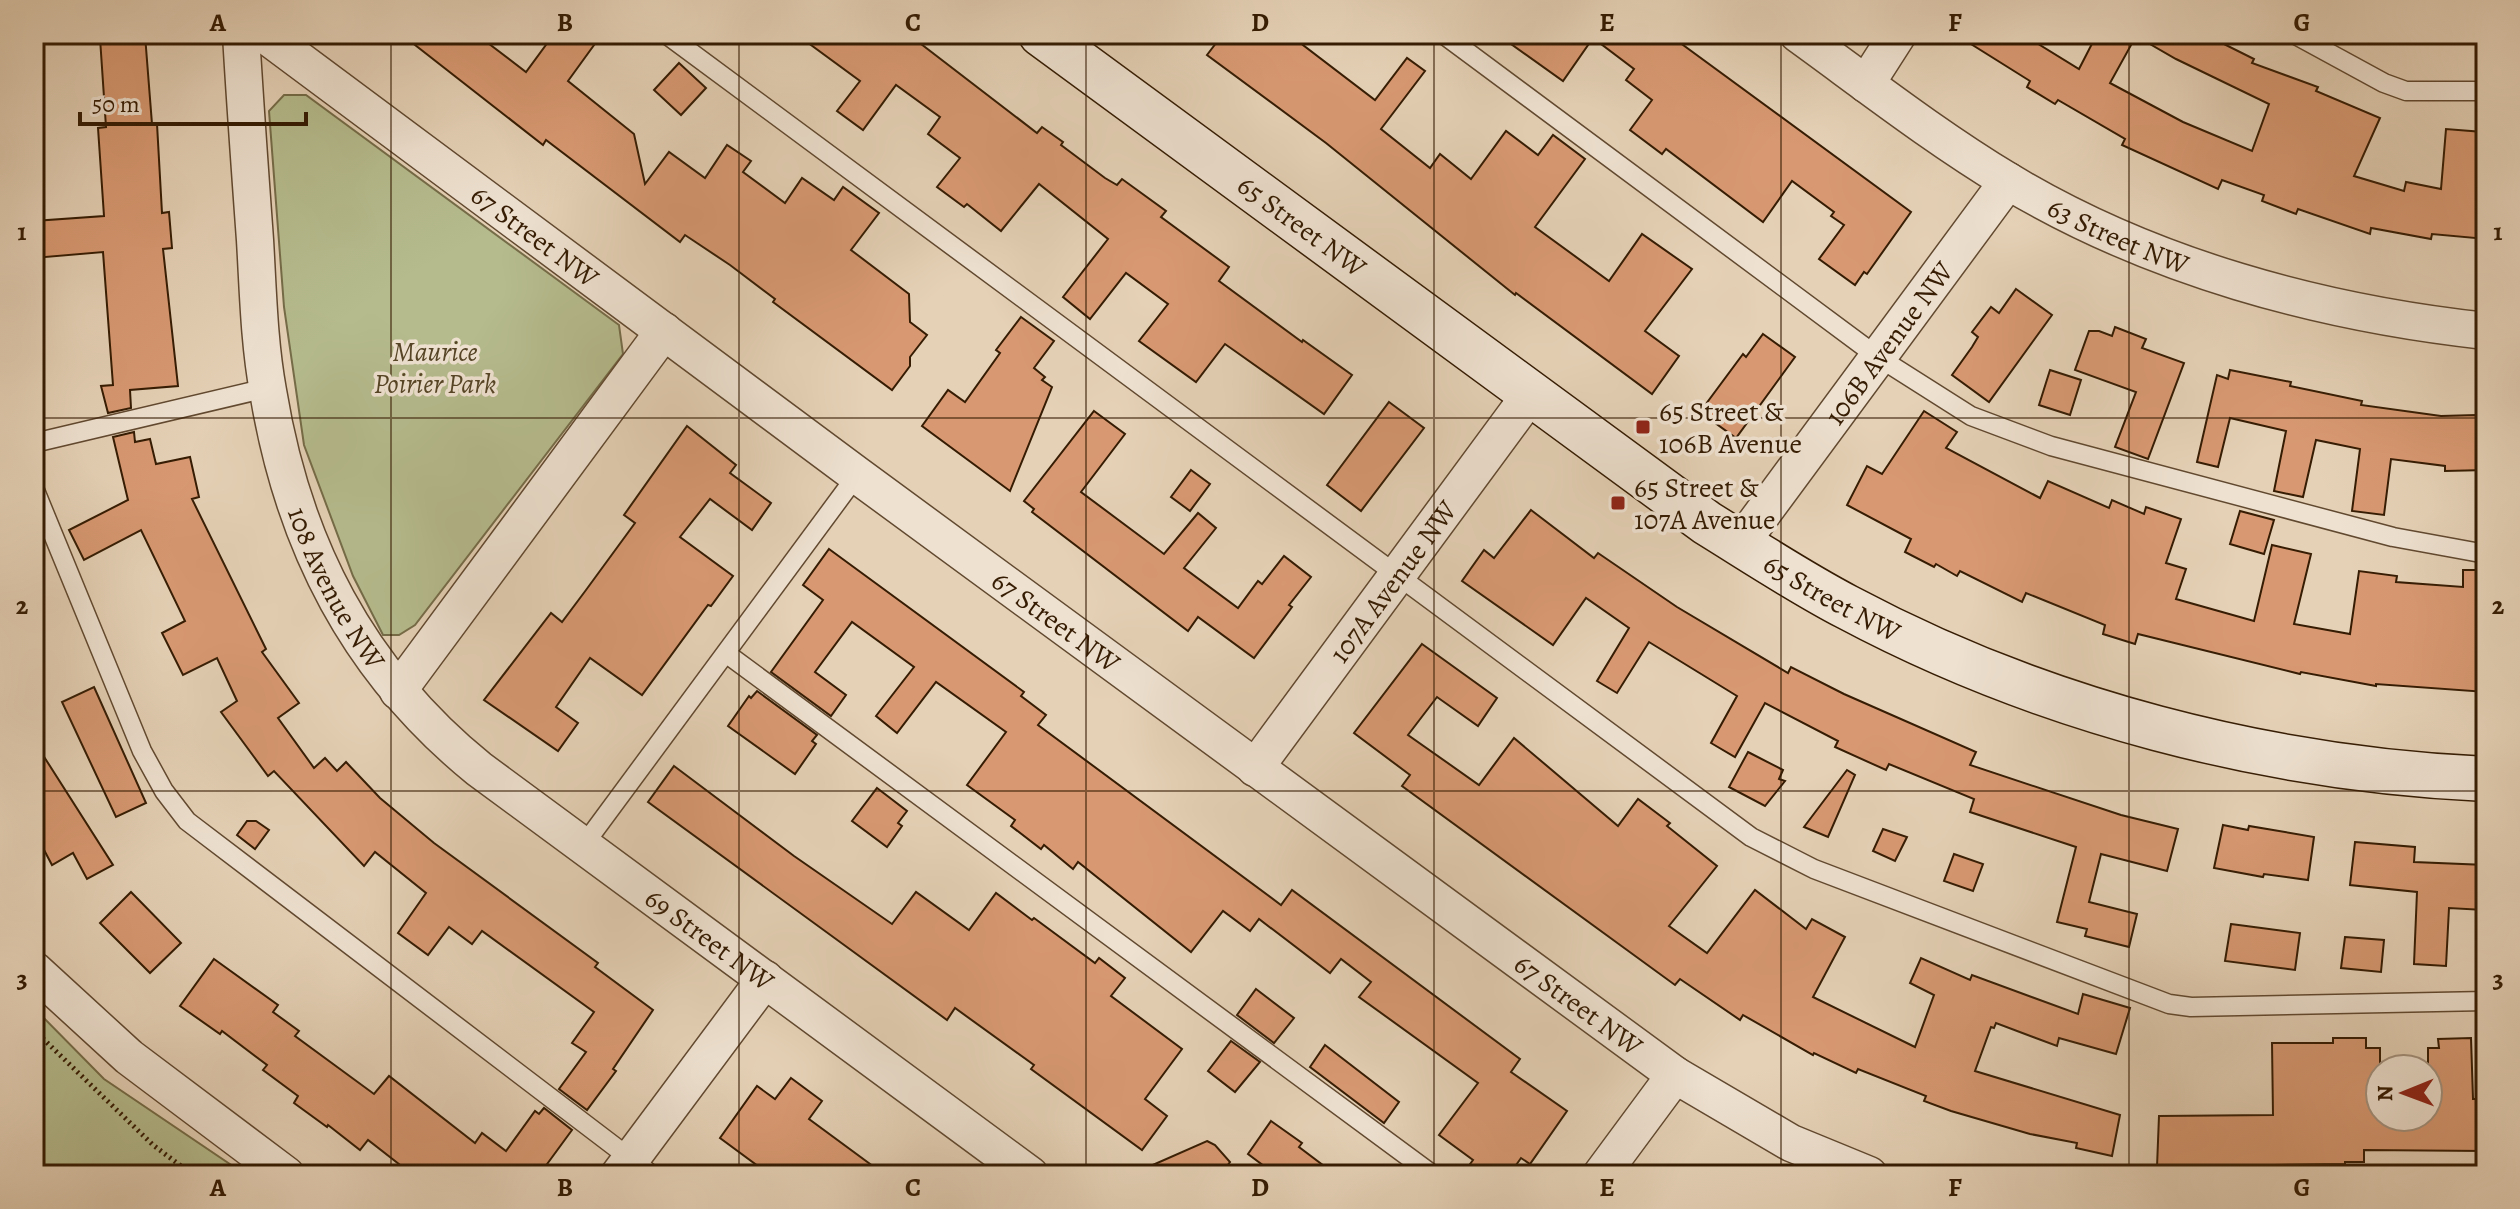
<svg xmlns="http://www.w3.org/2000/svg" width="2520" height="1209" viewBox="0 0 2520 1209" font-family="Alegreya,serif">
  <style>
    .green { fill: #b5bb8d; stroke: #756c48; stroke-width: 2 }
    .building { fill: #d89972; stroke: #351c03; stroke-width: 2; fill-rule: evenodd }
    .lines { fill: none; stroke-linecap: round; stroke-linejoin: round }
    .lane-casing { stroke: #614930; stroke-width: 21 }
    .street-casing { stroke: #614930; stroke-width: 39 }
    .secondary-casing { stroke: #351c03; stroke-width: 47 }
    .path { stroke: #351c03; stroke-width: 5; stroke-dasharray: 2 4; stroke-linecap: butt }
    .lane { stroke: #eee1d0; stroke-width: 18 }
    .street { stroke: #eee1d0; stroke-width: 36 }
    .secondary { stroke: #eee1d0; stroke-width: 44 }
    .grid { fill: none; stroke: #351c03; stroke-width: 2; stroke-opacity: 0.55 }
    .poi-dot { fill: #8f2418; stroke: #eee1d0; stroke-width: 3 }
    .labels { text-anchor: middle; stroke-width: 7; stroke-linejoin: round; paint-order: stroke }
    .street-label { font-size: 28px; fill: #351c03; stroke: #eee1d0 }
    .park-label { font-size: 28px; font-style: italic; fill: #554426; stroke: #eee1d0 }
    .poi-label { font-size: 28px; fill: #351c03; stroke: #eee1d0; text-anchor: start }
    .neatline { fill: none; stroke: #351c03; stroke-width: 3 }
    .grid-label { font-size: 26px; text-anchor: middle; font-weight: bold; fill: #351c03 }
  </style>
  <rect width="100%" height="100%" fill="#e5d1b6"/>
  <filter id="stains"><feTurbulence type="fractalNoise" baseFrequency=".0025" numOctaves="4"/><feColorMatrix values="0 0 0 0 .2 0 0 0 0 .09 0 0 0 0 .02 0 0 0 .5 -.17"/></filter>
  <radialGradient id="worn" r=".72"><stop offset=".6" stop-color="#630" stop-opacity="0"/><stop offset="1" stop-color="#630" stop-opacity=".3"/></radialGradient>
  <g class="green">
    <polygon points="284,95 306,95 619,325 623,354 415,625 399,635 383,635 353,576 304,445 284,307 269,111"/>
    <polygon points="34,1008 104,1079 246,1175 34,1175"/>
  </g>
  <g class="building">
    <polygon points="401,34 476,34 526,72 554,34 602,34 568,81 634,134 645,184 669,152 705,178 727,145 751,161 743,172 785,203 802,178 834,200 843,187 879,213 851,250 909,294 910,322 927,335 910,357 910,366 892,390 773,302 775,299 730,265 685,235 680,242 546,140 543,145"/>
    <polygon points="796,34 908,34 1037,133 1042,127 1063,142 1061,145 1105,178 1117,185 1122,179 1166,211 1161,217 1229,267 1219,281 1302,342 1303,340 1352,375 1324,414 1225,344 1196,382 1139,341 1168,304 1126,273 1090,319 1063,297 1108,239 1039,184 1001,231 967,204 964,207 937,187 960,158 928,134 940,117 896,85 863,130 837,111 860,81"/>
    <polygon points="1223,34 1312,34 1303,45 1375,100 1407,58 1425,71 1381,129 1430,168 1440,154 1471,179 1506,131 1538,155 1553,135 1585,159 1535,227 1609,281 1642,234 1692,269 1645,331 1679,356 1652,394 1516,293 1515,295 1326,143 1207,55"/>
    <polygon points="1497,34 1668,34 1911,212 1867,274 1864,272 1855,285 1819,259 1844,225 1831,216 1834,212 1792,181 1763,222 1666,149 1662,154 1630,130 1652,100 1626,80 1634,69 1593,38 1563,81"/>
    <path d="M1955 34H2022L2079 69 2097 34H2204L2254 59 2252 63 2318 87 2316 91 2380 118 2354 176 2404 191 2406 182 2441 189 2446 129 2483 132 2482 148H2486V239L2432 234 2431 239 2371 228 2370 234 2298 209 2296 214 2262 201 2264 195 2222 180 2218 189 2122 145 2125 139 2058 100 2055 104 2027 87 2030 81ZM2136 36 2176 59 2269 104 2252 151 2183 122 2110 83Z"/>
    <polygon points="145,35 152,124 157,124 162,213 169,212 172,248 163,249 178,386 130,390 131,408 108,413 101,386 113,385 103,252 34,258 34,221 104,216 98,128 106,127 100,38"/>
    <polygon points="679,63 706,88 681,115 654,90"/>
    <polygon points="2016,289 2052,315 1989,402 1952,375 1972,347 1978,337 1972,332 1991,307 1999,313"/>
    <polygon points="1021,317 1054,341 1034,368 1045,377 1042,380 1052,387 1010,491 922,426 948,390 965,402 1000,353 996,350"/>
    <polygon points="2115,327 2146,339 2142,348 2184,363 2148,459 2115,447 2136,392 2075,370 2089,331 2099,331 2112,336"/>
    <polygon points="1763,334 1795,357 1736,438 1700,412 1743,354 1746,357"/>
    <polygon points="2050,370 2081,380 2070,415 2039,405"/>
    <polygon points="2230,370 2291,382 2290,386 2362,401 2361,405 2441,416 2476,415 2476,424 2486,424 2486,470 2445,471 2445,466 2391,459 2384,515 2352,511 2360,449 2316,440 2303,497 2274,491 2286,431 2230,418 2218,467 2197,462 2217,375 2228,379"/>
    <polygon points="1389,402 1424,428 1361,511 1327,485"/>
    <polygon points="1094,411 1125,434 1081,492 1164,554 1198,513 1216,528 1184,568 1238,608 1258,581 1262,584 1284,556 1311,577 1289,605 1292,607 1254,658 1198,617 1188,631 1032,512 1034,509 1024,501"/>
    <polygon points="1924,411 1957,432 1946,448 2040,498 2048,481 2109,508 2112,500 2144,514 2146,507 2181,519 2166,563 2186,569 2176,599 2254,621 2272,545 2311,554 2294,624 2350,634 2359,571 2397,576 2396,582 2463,587 2463,570 2486,570 2486,692 2376,684 2376,686 2301,672 2300,674 2138,634 2135,644 2103,634 2105,625 2026,593 2022,602 1960,571 1957,576 1936,564 1934,567 1905,552 1911,539 1847,505 1867,466 1882,474"/>
    <polygon points="687,426 736,465 730,473 771,503 752,530 710,499 680,537 733,576 711,606 708,605 642,695 590,658 556,707 578,723 558,751 484,700 551,613 562,622 586,590 635,523 624,515"/>
    <polygon points="134,432 135,442 150,439 156,464 190,457 199,497 192,499 266,649 262,652 299,703 278,718 314,768 325,758 337,771 346,762 380,798 434,843 598,963 595,967 653,1010 613,1069 616,1071 587,1110 559,1089 586,1052 572,1043 594,1012 482,931 472,944 449,927 428,955 398,933 426,893 375,852 364,866 274,771 268,776 221,712 237,701 217,658 183,675 162,633 185,621 141,530 84,560 69,530 128,500 113,437"/>
    <polygon points="1191,470 1210,484 1190,511 1171,497"/>
    <polygon points="1531,510 1594,558 1598,553 1677,607 1788,673 1791,667 1844,694 1976,752 1970,765 2121,815 2178,829 2167,871 2101,854 2089,902 2137,914 2129,947 2085,936 2087,929 2057,922 2076,847 1970,812 1974,799 1889,764 1886,770 1835,747 1838,741 1765,703 1735,757 1711,743 1737,696 1649,642 1617,693 1597,681 1629,628 1586,598 1553,645 1462,581 1484,550 1494,558"/>
    <polygon points="2240,511 2274,520 2264,554 2230,544"/>
    <polygon points="829,549 1024,692 1021,696 1046,715 1038,725 1281,905 1292,890 1520,1059 1511,1072 1567,1111 1530,1164 1521,1158 1509,1175 1462,1175 1473,1160 1439,1135 1478,1083 1359,997 1371,982 1341,959 1330,973 1259,919 1250,931 1223,911 1191,952 1078,862 1073,869 1044,845 1041,849 1011,826 1015,820 967,785 1006,732 936,682 897,733 876,716 914,667 852,622 815,672 846,695 831,716 771,672 823,600 803,585"/>
    <polygon points="1422,644 1497,698 1478,726 1437,697 1408,735 1479,785 1514,738 1618,826 1638,799 1670,823 1667,826 1717,866 1669,926 1707,953 1755,890 1806,929 1812,919 1845,937 1813,997 1915,1047 1934,995 1910,983 1921,958 1970,980 1972,975 2078,1014 2083,994 2130,1008 2116,1054 2059,1038 2057,1046 1996,1023 1994,1028 1991,1027 1975,1071 2120,1115 2112,1156 2076,1148 2077,1143 2030,1134 1951,1111 1924,1101 1926,1096 1858,1069 1856,1073 1814,1053 1813,1055 1743,1015 1740,1020 1680,979 1675,985 1402,786 1410,775 1354,733"/>
    <polygon points="94,687 146,803 116,817 62,702"/>
    <polygon points="757,691 817,735 812,741 816,744 795,774 728,726 749,696 751,698"/>
    <polygon points="34,741 113,865 87,879 73,853 52,865 34,831"/>
    <polygon points="1748,752 1783,770 1779,779 1785,781 1765,806 1729,787"/>
    <polygon points="674,766 794,856 892,924 916,892 969,930 996,893 1032,920 1034,918 1095,963 1099,958 1125,978 1111,996 1182,1049 1145,1099 1167,1116 1142,1150 1031,1069 1034,1065 955,1008 947,1020 648,802"/>
    <polygon points="1847,770 1855,775 1828,837 1804,827"/>
    <polygon points="877,788 907,811 898,823 902,826 887,847 852,821"/>
    <polygon points="247,821 256,821 269,830 255,849 237,835"/>
    <polygon points="2223,825 2248,830 2249,826 2314,837 2308,880 2264,874 2263,877 2214,868"/>
    <polygon points="1883,829 1907,837 1895,861 1873,851"/>
    <polygon points="2355,842 2415,847 2414,862 2486,865 2484,910 2449,908 2446,966 2414,964 2417,892 2350,885"/>
    <polygon points="1954,854 1983,864 1973,891 1944,881"/>
    <polygon points="131,892 181,943 150,973 100,923"/>
    <polygon points="2231,924 2300,933 2295,970 2225,961"/>
    <polygon points="2345,937 2384,940 2381,972 2341,968"/>
    <polygon points="214,959 278,1005 273,1012 299,1031 295,1036 374,1094 389,1076 475,1143 482,1133 506,1151 535,1111 539,1114 544,1108 572,1130 539,1175 413,1175 368,1140 360,1150 328,1125 327,1127 294,1103 298,1096 263,1070 267,1065 222,1031 220,1034 180,1006"/>
    <polygon points="1256,989 1294,1018 1274,1043 1237,1015"/>
    <polygon points="2333,1038 2366,1038 2366,1048 2380,1048 2380,1117 2428,1117 2428,1048 2439,1048 2438,1039 2471,1038 2473,1099 2486,1099 2485,1151 2364,1150 2364,1162 2345,1162 2345,1164 2274,1165 2200,1167 2200,1169 2157,1167 2159,1116 2273,1115 2272,1043 2333,1043"/>
    <polygon points="1231,1041 1260,1062 1235,1092 1208,1071"/>
    <polygon points="1325,1045 1399,1102 1384,1123 1310,1067"/>
    <polygon points="791,1078 822,1101 809,1119 885,1175 770,1175 720,1138 757,1086 775,1099"/>
    <polygon points="1271,1121 1302,1143 1299,1147 1336,1175 1276,1175 1248,1154"/>
    <polygon points="1207,1141 1215,1145 1230,1162 1220,1175 1130,1175"/>
  </g>
  <g class="lines">
    <g class="lane-casing">
      <g id="lane">
        <polyline points="666,34 1751,837 1814,869 2169,1004 2191,1007 2486,1001"/>
        <polyline points="1443,34 1878,357 1971,416 2051,446 2393,537 2486,554"/>
        <polyline points="2294,34 2384,83 2406,91 2486,91"/>
        <polyline points="34,443 267,388"/>
        <polyline points="34,488 142,751 164,791 187,821 652,1175"/>
        <polyline points="727,654 1433,1175"/>
        <polyline points="583,846 857,475"/>
      </g>
    </g>
    <g class="street-casing">
      <g id="street">
        <path id="s1" d="M241 34C245 103 250 171 255 240 258 290 259 342 268 391 293 544 358 671 479 769L1030 1175"/>
        <path id="s2" d="M264 34 857 475 1675 1075 1791 1143 1869 1175"/>
        <path id="s3" d="M1798 34C1867 84 1935 137 2008 181 2151 267 2320 313 2486 331"/>
        <polyline points="1866,84 1898,34"/>
        <path id="s4" d="M1740 544 2008 181"/>
        <polyline points="398,691 664,331"/>
        <path id="s5" d="M1255 768 1530 395"/>
        <polyline points="34,970 129,1057 286,1175"/>
        <polyline points="619,1175 765,979"/>
        <polyline points="1601,1175 1675,1075"/>
      </g>
    </g>
    <g class="secondary-casing">
      <g id="secondary">
        <path id="s6" d="M1041 34 1707 523C1754 552 1799 582 1847 607 2042 711 2266 769 2486 779"/>
      </g>
    </g>
    <polyline class="path" points="34,1030 153,1145 193,1175"/>
    <use href="#lane" class="lane"/>
    <use href="#street" class="street"/>
    <use href="#secondary" class="secondary"/>
  </g>
  <path class="grid" d="M391 34V1175M739 34V1175M1086 34V1175M1434 34V1175M1781 34V1175M2129 34V1175M34 418H2486M34 791H2486"/>
  <g class="poi-dot">
    <rect x="1635" y="419" width="16" height="16" rx="4"/>
    <rect x="1610" y="495" width="16" height="16" rx="4"/>
  </g>
  <g class="labels">
    <g class="street-label">
      <text dy="10" stroke="none"><textPath href="#s6" startOffset="324">65 Street NW</textPath></text>
      <text dy="10" stroke="none"><textPath href="#s3" startOffset="380">63 Street NW</textPath></text>
      <text dy="10" stroke="none"><textPath href="#s2" startOffset="338">67 Street NW</textPath></text>
      <text dy="10" stroke="none"><textPath href="#s4" startOffset="250">106B Avenue NW</textPath></text>
      <text dy="10" stroke="none"><textPath href="#s5" startOffset="232">107A Avenue NW</textPath></text>
      <text dy="10" stroke="none"><textPath href="#s1" startOffset="568">108 Avenue NW</textPath></text>
      <text dy="10" stroke="none"><textPath href="#s6" startOffset="972">65 Street NW</textPath></text>
      <text dy="10" stroke="none"><textPath href="#s2" startOffset="986">67 Street NW</textPath></text>
      <text dy="10" stroke="none"><textPath href="#s1" startOffset="1088">69 Street NW</textPath></text>
      <text dy="10" stroke="none"><textPath href="#s2" startOffset="1634">67 Street NW</textPath></text>
    </g>
    <g class="park-label">
      <text x="435" y="361">Maurice<tspan x="435" dy="32">Poirier Park</tspan></text>
    </g>
    <g class="poi-label">
      <text x="1659" y="421">65 Street &amp;<tspan x="1659" dy="32">106B Avenue</tspan></text>
      <text x="1634" y="497">65 Street &amp;<tspan x="1634" dy="32">107A Avenue</tspan></text>
    </g>
  </g>
  <rect width="2520" height="1209" fill="none" stroke="#e5d1b6" stroke-width="88"/>
  <g transform="translate(2404 1093) rotate(269)"><circle r="38" fill="#eee1d0" stroke="#a4927e" stroke-width="2"/>
  <path d="M0-6L14 30L0 20L-14 30Z" fill="#8f2418"/>
  <text y="-12" font-size="22" font-weight="bold" text-anchor="middle" fill="#351c03">N</text>
  </g>
  <path d="M80 112v12h226v-12" fill="none" stroke="#351c03" stroke-width="4"/>
  <text x="92" y="112" font-size="24" fill="#351c03" stroke="#eee1d0" stroke-width="6" paint-order="stroke">50 m</text>
  <rect x="44" y="44" width="2432" height="1121" class="neatline"/>
  <g class="grid-label">
    <text x="218" y="31">A</text>
    <text x="565" y="31">B</text>
    <text x="913" y="31">C</text>
    <text x="1260" y="31">D</text>
    <text x="1607" y="31">E</text>
    <text x="1955" y="31">F</text>
    <text x="2302" y="31">G</text>
    <text x="22" y="240">1</text>
    <text x="2498" y="240">1</text>
    <text x="22" y="614">2</text>
    <text x="2498" y="614">2</text>
    <text x="22" y="987">3</text>
    <text x="2498" y="987">3</text>
    <text x="218" y="1196">A</text>
    <text x="565" y="1196">B</text>
    <text x="913" y="1196">C</text>
    <text x="1260" y="1196">D</text>
    <text x="1607" y="1196">E</text>
    <text x="1955" y="1196">F</text>
    <text x="2302" y="1196">G</text>
  </g>
  <rect width="100%" height="100%" filter="url(#stains)"/>
  <rect width="100%" height="100%" fill="url(#worn)"/>
</svg>
